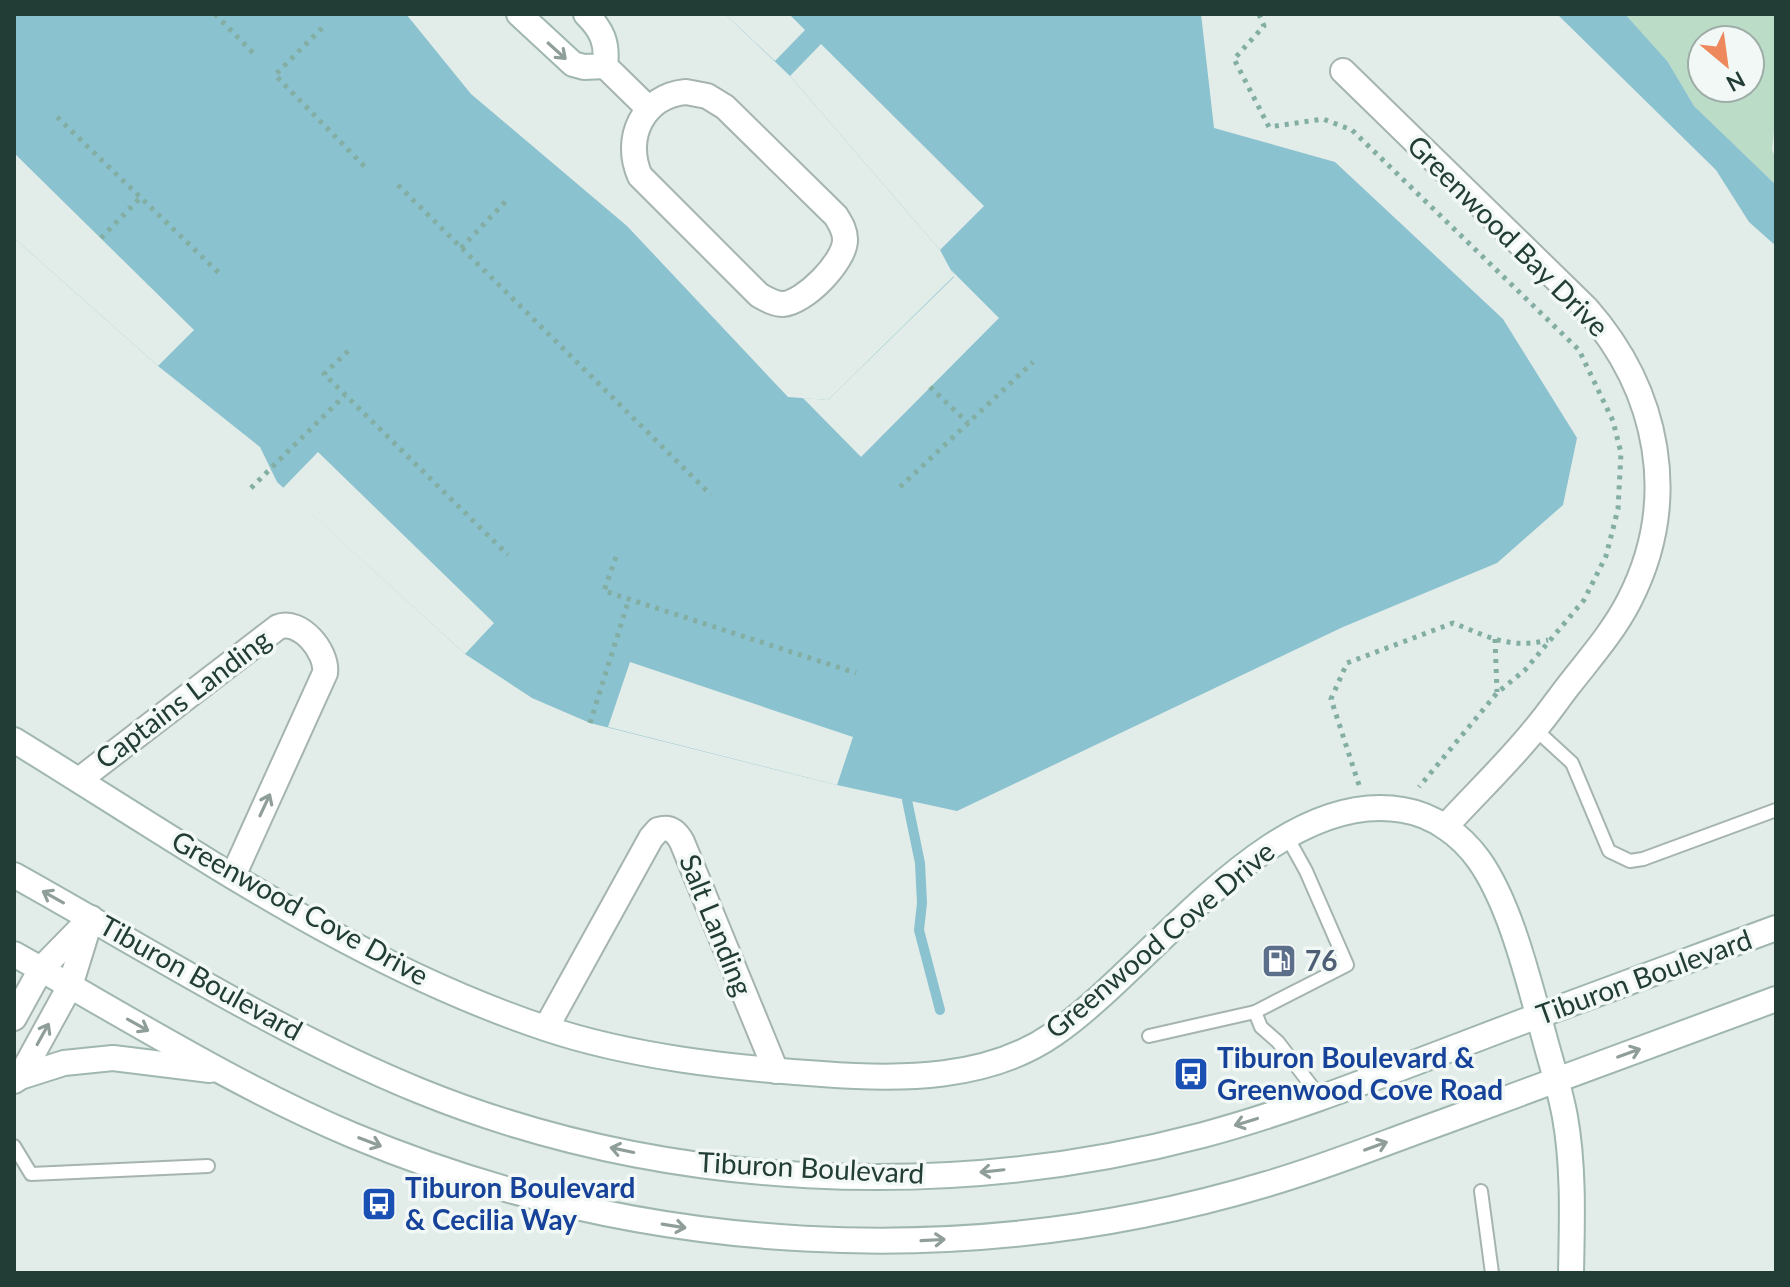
<svg xmlns="http://www.w3.org/2000/svg" width="1790" height="1287" viewBox="0 0 1790 1287" font-family="Lato,sans-serif">
  <style>
    .green { fill: #bbdcc6; fill-rule: evenodd }
    .water { fill: #8bc2cf }
    .pier { fill: #e2ece8 }
    .lines { fill: none; stroke-linecap: round; stroke-linejoin: round }
    .stream { stroke: #8bc2cf; stroke-width: 10 }
    .lane-casing { stroke: #a5b4af; stroke-width: 16 }
    .street-casing { stroke: #a5b4af; stroke-width: 28 }
    .secondary-casing { stroke: #a0b7b0; stroke-width: 28 }
    .path { stroke: #83aea3; stroke-width: 5; stroke-dasharray: 4 6; stroke-linecap: butt }
    .lane { stroke: #fff; stroke-width: 12 }
    .street { stroke: #fff; stroke-width: 24 }
    .secondary { stroke: #fff; stroke-width: 24 }
    .oneway { stroke: #909e9a }
    .labels { text-anchor: middle; stroke-width: 7; stroke-linejoin: round; paint-order: stroke }
    .street-label { font-size: 28px; fill: #223c36; stroke: #f2f8f5 }
    .service-label { font-size: 28px; font-weight: bold; fill: #4e5e75; stroke: #f2f8f5; text-anchor: start }
    .transit-label { font-size: 28px; font-weight: bold; fill: #164399; stroke: #f2f8f5; text-anchor: start }
  </style>
  <rect width="100%" height="100%" fill="#e2ece8"/>
  <path class="green" d="M1625 14H1776V113L1772 150 1776 159V185L1694 106 1668 62ZM1702 40H1750V88H1702Z"/>
  <g class="water">
    <polygon points="14,14 406,14 471,94 627,226 788,397 828,400 954,276 940,250 790,76 725,14 1201,14 1214,128 1335,162 1503,319 1577,438 1563,505 1497,563 1343,627 957,811 837,785 590,723 532,698 465,654 277,482 260,447 158,366 14,238"/>
    <polygon points="1557,14 1625,14 1668,62 1694,106 1776,185 1776,246 1749,222 1716,170"/>
  </g>
  <g class="pier">
    <polygon points="725,14 789,14 805,30 775,61"/>
    <polygon points="821,44 984,206 940,250 790,76"/>
    <polygon points="14,153 194,330 158,366 14,238"/>
    <polygon points="951,270 999,318 861,457 803,398 828,400 954,277"/>
    <polygon points="318,452 494,623 465,654 283,488"/>
    <polygon points="630,662 853,737 837,785 608,727"/>
  </g>
  <g class="lines">
    <polyline class="stream" points="907,800 920,863 922,903 919,930 940,1010"/>
    <g class="lane-casing">
      <g id="lane">
        <polyline points="1535,729 1572,763 1609,851 1630,861 1643,859 1776,810"/>
        <polyline points="1255,1012 1261,1027 1278,1042 1320,1097"/>
        <polyline points="1149,1036 1255,1012 1347,965 1306,871 1286,835"/>
        <polyline points="14,1146 31,1174 208,1166"/>
        <polyline points="1481,1191 1492,1273"/>
      </g>
    </g>
    <g class="street-casing">
      <g id="street">
        <polyline points="605,66 649,109"/>
        <path d="M1343 71 1586 308C1659 391 1681 500 1629 601 1613 632 1590 658 1569 685 1558 699 1548 714 1536 728 1508 763 1475 794 1445 827"/>
        <path d="M686 92 707 96 725 107 836 216C840 223 845 230 845 239 846 261 804 303 783 304 774 304 766 299 759 295L640 176C623 138 643 96 686 92Z"/>
        <path d="M79 780 278 627C300 618 328 652 325 673L233 876"/>
        <polyline points="14,1018 41,969 87,922"/>
        <path d="M546 1028 651 838 658 830C670 826 676 831 682 842L776 1071"/>
        <polyline points="14,1081 20,1077 70,986 91,918"/>
      </g>
    </g>
    <g class="secondary-casing">
      <g id="secondary">
        <path d="M519 14 573 64 584 67 605 66C608 43 602 30 586 14"/>
        <path d="M14 740C185 845 353 964 545 1028 631 1057 732 1068 822 1074 900 1080 988 1080 1054 1034 1153 966 1272 787 1403 810 1434 815 1461 835 1479 860 1511 905 1529 983 1544 1036 1551 1063 1560 1089 1565 1117 1574 1167 1572 1222 1571 1273"/>
        <path d="M14 875C147 949 278 1033 420 1091 664 1190 949 1202 1203 1135 1296 1110 1387 1073 1477 1039 1576 1001 1676 965 1776 928"/>
        <path d="M14 954C125 1016 234 1085 352 1135 640 1256 967 1274 1267 1184 1326 1167 1384 1143 1443 1122 1554 1081 1665 1040 1776 999"/>
        <polyline points="20,1077 64,1063 113,1058 210,1070"/>
      </g>
    </g>
    <g class="path">
      <polyline points="215,14 256,56"/>
      <polyline points="1259,14 1264,26 1234,59 1269,127 1323,119 1352,130 1579,350 1613,421 1621,453 1618,509 1606,556 1584,600 1525,670 1497,693 1419,787"/>
      <polyline points="322,28 275,75 368,170"/>
      <polyline points="57,117 220,274"/>
      <polyline points="398,185 711,495"/>
      <polyline points="101,238 141,197"/>
      <polyline points="461,248 507,200"/>
      <polyline points="348,351 324,374 508,555"/>
      <polyline points="930,387 968,423"/>
      <polyline points="900,487 1033,362"/>
      <polyline points="251,488 345,395"/>
      <polyline points="616,557 604,591 856,673"/>
      <polyline points="1495,639 1497,692"/>
      <polyline points="590,723 629,599"/>
      <path d="M1359 785 1331 699 1347 663 1453 623C1487 636 1510 650 1548 640"/>
    </g>
    <use href="#lane" class="lane"/>
    <use href="#street" class="street"/>
    <use href="#secondary" class="secondary"/>
  </g>
  <defs><path id="oneway-shaft" d="M-6 0H5M1.5-3L5.5 0L1.5 3" fill="none" stroke-width="1.6" stroke-linecap="round" stroke-linejoin="round" transform="scale(2)"/></defs>
  <g class="oneway">
    <use href="#oneway-shaft" transform="translate(557 51) rotate(42)"/>
    <use href="#oneway-shaft" transform="translate(265 805) rotate(-65)"/>
    <use href="#oneway-shaft" transform="translate(53 897) rotate(-151)"/>
    <use href="#oneway-shaft" transform="translate(138 1025) rotate(29)"/>
    <use href="#oneway-shaft" transform="translate(43 1034) rotate(-61)"/>
    <use href="#oneway-shaft" transform="translate(1629 1053) rotate(-20)"/>
    <use href="#oneway-shaft" transform="translate(1246 1122) rotate(163)"/>
    <use href="#oneway-shaft" transform="translate(370 1142) rotate(21)"/>
    <use href="#oneway-shaft" transform="translate(1376 1146) rotate(-20)"/>
    <use href="#oneway-shaft" transform="translate(622 1150) rotate(-168)"/>
    <use href="#oneway-shaft" transform="translate(992 1171) rotate(174)"/>
    <use href="#oneway-shaft" transform="translate(674 1226) rotate(9)"/>
    <use href="#oneway-shaft" transform="translate(933 1240) rotate(-3)"/>
  </g>
  <defs>
    <g id="fuel-square" transform="scale(1.8)"><rect x="-9" y="-9" width="18" height="18" rx="4" fill="#5c6f8a" stroke="#f2f8f5"/><path d="M-5.5-6h7V0h2V4h1.3V-2.5L3-4.5l.8-.8L6-3V5H2.5V1h-1V6h-7ZM-4.2-4.7v3.2H.2V-4.7Z" fill="#fff"/></g>
    <g id="bus-square" transform="scale(1.8)"><rect x="-9" y="-9" width="18" height="18" rx="4" fill="#1a4fb4" stroke="#f2f8f5"/><path d="M-5-6H5V4H4V6H2V4H-2V6H-4V4H-5ZM-3.5-4V0h7V-4ZM-3.5 1.2v1.5H-2V1.2ZM2 1.2v1.5H3.5V1.2Z" fill="#fff"/></g>
  </defs>
  <g fill-rule="evenodd">
    <use href="#fuel-square" x="1279" y="961"/>
    <use href="#bus-square" x="1191" y="1074"/>
    <use href="#bus-square" x="379" y="1204"/>
  </g>
  <g class="labels">
    <g class="street-label">
      <text transform="translate(1508 236) rotate(45)" y="10">Greenwood Bay Drive</text>
      <text transform="translate(183 699) rotate(-37)" y="10">Captains Landing</text>
      <text transform="translate(300 908) rotate(29)" y="10">Greenwood Cove Drive</text>
      <text transform="translate(716 925) rotate(68)" y="10">Salt Landing</text>
      <text transform="translate(1160 940) rotate(-40)" y="10">Greenwood Cove Drive</text>
      <text transform="translate(1644 977) rotate(-20)" y="10">Tiburon Boulevard</text>
      <text transform="translate(201 978) rotate(29)" y="10">Tiburon Boulevard</text>
      <text transform="translate(811 1168) rotate(3)" y="10">Tiburon Boulevard</text>
    </g>
    <g class="service-label">
      <text x="1305" y="971">76</text>
    </g>
    <g class="transit-label">
      <text x="1217" y="1068">Tiburon Boulevard &amp;<tspan x="1217" dy="32">Greenwood Cove Road</tspan></text>
      <text x="405" y="1198">Tiburon Boulevard<tspan x="405" dy="32">&amp; Cecilia Way</tspan></text>
    </g>
  </g>
  <rect width="1790" height="1287" fill="none" stroke="#223c36" stroke-width="32"/>
  <g transform="translate(1726 64) rotate(151)"><circle r="38" fill="#f2f8f5" stroke="#9fada9" stroke-width="2"/>
  <path d="M0-6L14 30L0 20L-14 30Z" fill="#ee885d"/>
  <text y="-12" font-size="22" font-weight="bold" text-anchor="middle" fill="#223c36">N</text>
  </g>
</svg>
